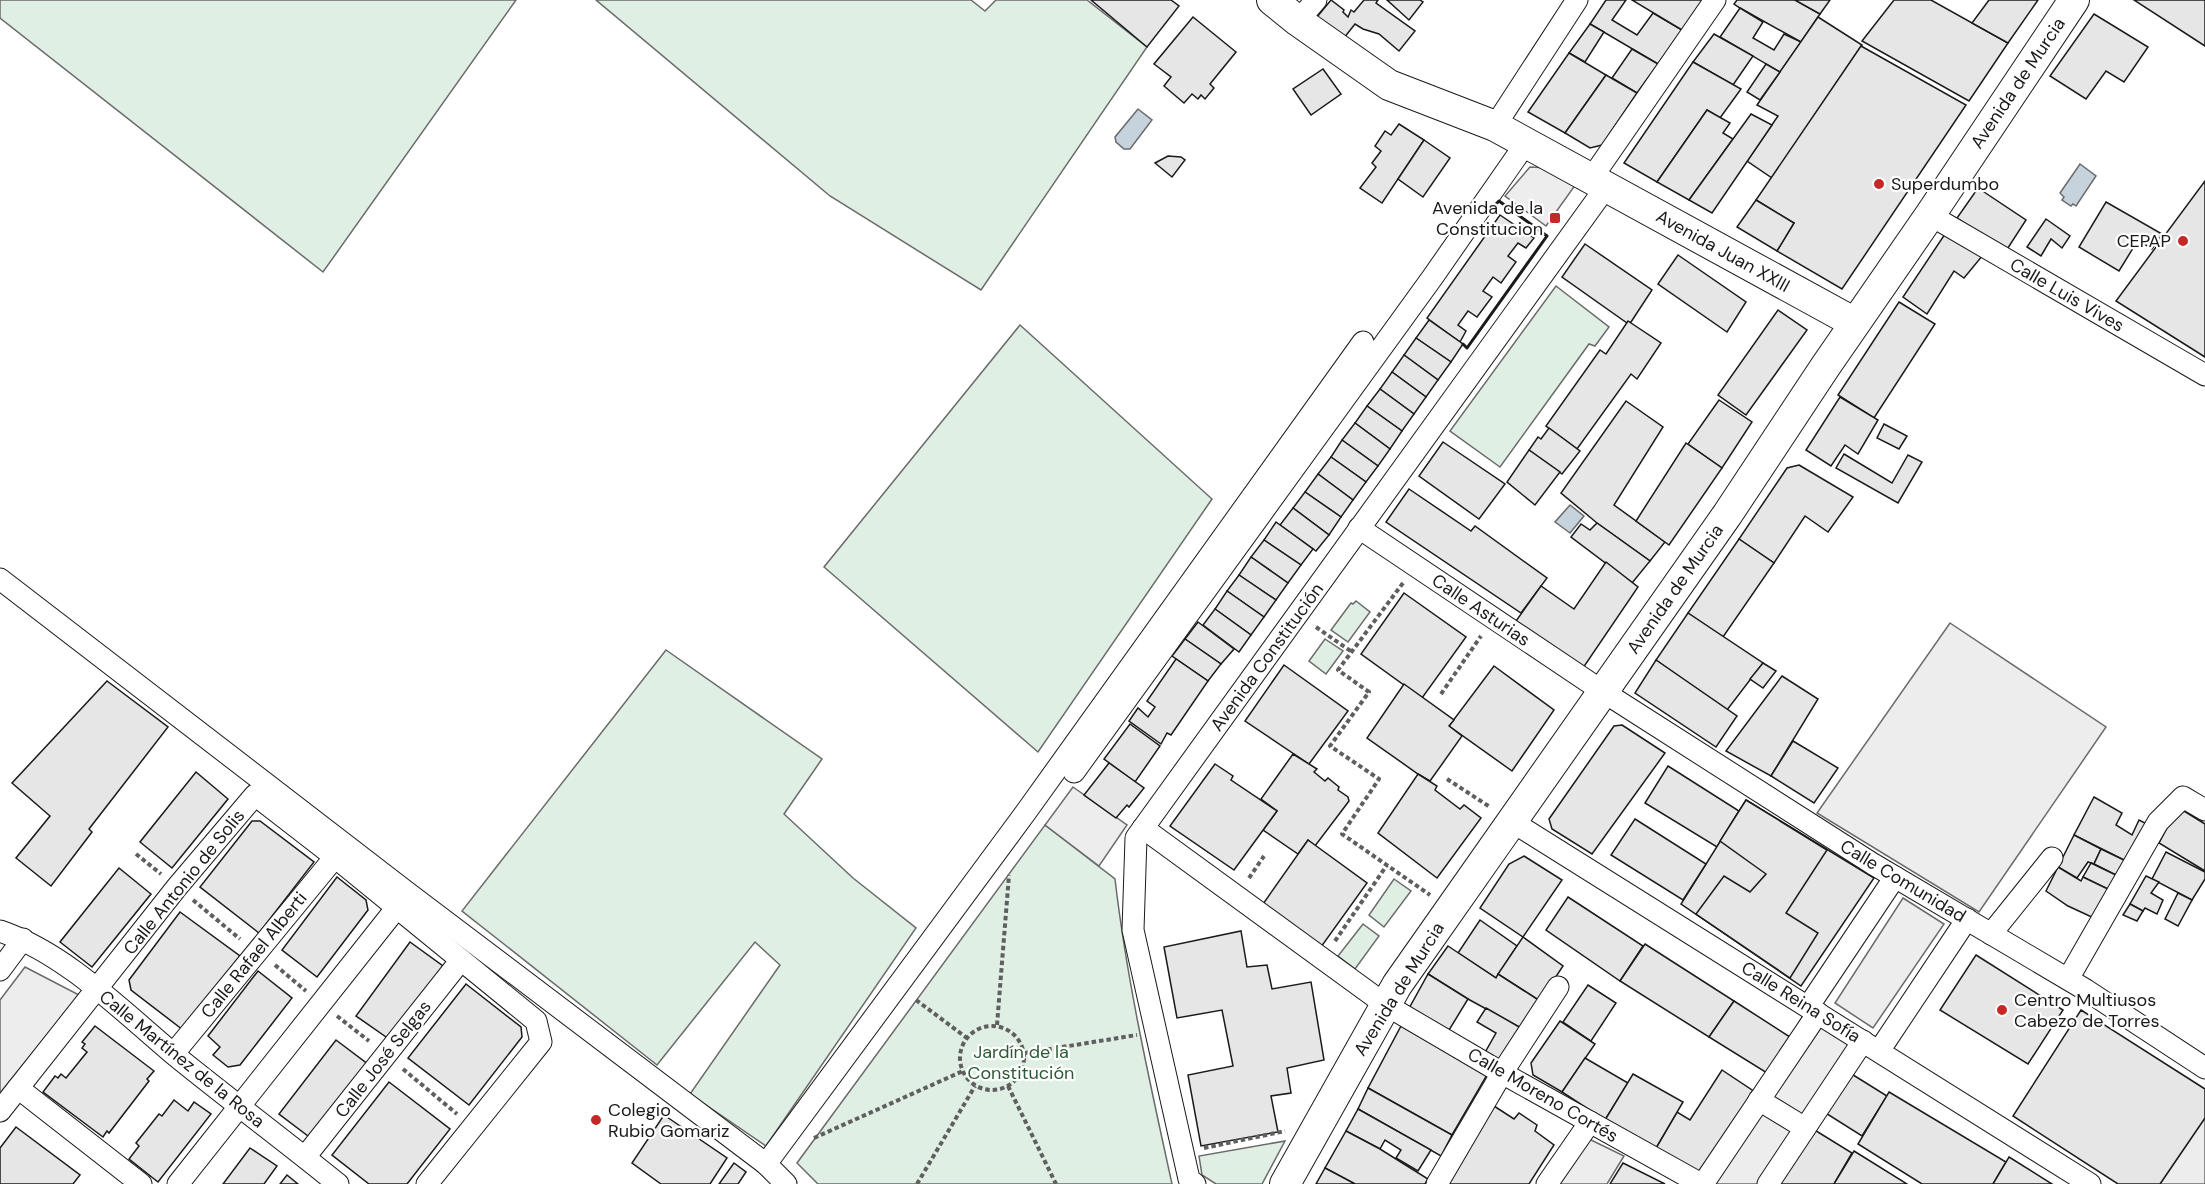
<svg xmlns="http://www.w3.org/2000/svg" width="2205" height="1184" viewBox="0 0 2205 1184" font-family="'DM Sans',sans-serif">
  <style>
    .green { fill: #e0efe3; stroke: #6a6a6a; stroke-width: 1.5 }
    .parking { fill: #ededed; stroke: #6a6a6a; stroke-width: 1.5 }
    .water { fill: #c6d2dc; stroke: #6a6a6a; stroke-width: 1.5 }
    .building { fill: #e6e6e6; stroke: #1a1a1a; stroke-width: 1.5 }
    .lines { fill: none; stroke-linecap: round; stroke-linejoin: round }
    .street-casing { stroke: #1a1a1a; stroke-width: 23 }
    .secondary-casing { stroke: #1a1a1a; stroke-width: 32 }
    .path { stroke: #5f5f5f; stroke-width: 4; stroke-dasharray: 4.5 3; stroke-linecap: butt }
    .street { stroke: #fff; stroke-width: 21 }
    .secondary { stroke: #fff; stroke-width: 30 }
    .wall { stroke: #1a1a1a; stroke-width: 3 }
    .poi-dot { fill: #c62828; stroke: #fff; stroke-width: 2 }
    .labels { text-anchor: middle; stroke-width: 4.5; stroke-linejoin: round; paint-order: stroke }
    .street-label { font-size: 18px; fill: #1a1a1a; stroke: #fff }
    .poi-label { font-size: 18px; fill: #1a1a1a; stroke: #fff; text-anchor: start }
    .park-label { font-size: 18px; fill: #2b5a34; stroke: #fff }
  </style>
  <rect width="100%" height="100%" fill="#fff"/>
  <g class="green">
    <polygon points="0,0 516,0 323,272 0,18"/>
    <polygon points="596,0 971,0 985,11 996,0 1087,0 1147,47 981,290 830,196"/>
    <polygon points="1556,286 1609,327 1595,346 1589,344 1500,467 1450,431"/>
    <polygon points="1020,325 1212,499 1038,752 824,567"/>
    <polygon points="1356,601 1370,612 1348,642 1331,630 1351,603 1353,604"/>
    <polygon points="1325,639 1343,651 1326,674 1309,661"/>
    <polygon points="666,650 822,759 784,814 853,878 916,928 766,1146 690,1094 780,965 755,942 657,1065 462,911"/>
    <path d="M1045 825 1115 879C1127 982 1150 1083 1172 1184H818L797 1163Z"/>
    <polygon points="1394,879 1411,891 1384,927 1369,915"/>
    <polygon points="1363,924 1379,936 1355,969 1338,956"/>
    <polygon points="1285,1141 1262,1184 1216,1184 1202,1175 1199,1156"/>
  </g>
  <g class="parking">
    <polygon points="1530,167 1550,168 1576,184 1546,226 1505,196"/>
    <polygon points="1950,623 2106,727 1979,912 1817,813"/>
    <polygon points="1073,787 1127,825 1099,866 1045,825"/>
    <polygon points="1903,898 1944,924 1873,1028 1835,1003"/>
    <polygon points="25,967 79,995 0,1093 0,1000"/>
    <polygon points="1808,1007 1866,1044 1776,1184 1703,1184"/>
    <polygon points="2205,1118 2205,1184 2160,1184"/>
    <polygon points="1587,1138 1624,1156 1607,1184 1559,1184"/>
  </g>
  <g class="water">
    <polygon points="1138,109 1152,120 1130,149 1124,149 1116,142 1115,137"/>
    <polygon points="2080,164 2096,176 2076,206 2073,204 2071,206 2062,200 2064,197 2060,193"/>
    <polygon points="1570,505 1584,516 1570,533 1555,522"/>
  </g>
  <g class="building">
    <polygon points="1091,0 1171,0 1179,6 1147,47"/>
    <polygon points="1331,0 1344,10 1343,12 1348,17 1351,10 1354,12 1364,0 1378,0 1376,3 1415,31 1399,51 1379,34 1363,29 1355,24 1340,43 1312,23"/>
    <polygon points="1387,0 1420,0 1423,2 1409,20"/>
    <polygon points="1606,0 1626,0 1612,20 1637,35 1653,13 1682,30 1658,64 1590,24"/>
    <polygon points="1632,0 1703,0 1682,30"/>
    <polygon points="1737,0 1795,0 1820,14 1801,42 1740,8 1734,4"/>
    <polygon points="1795,0 1830,0 1820,14"/>
    <polygon points="1894,0 1931,0 2008,43 1969,101 1862,41"/>
    <polygon points="1989,0 2038,0 2008,43 1972,23"/>
    <polygon points="2134,0 2205,0 2205,46"/>
    <polygon points="1740,8 1763,22 1753,38 1774,50 1784,34 1801,42 1780,72 1720,37"/>
    <polygon points="2094,14 2148,47 2124,82 2106,71 2086,99 2050,76"/>
    <polygon points="1193,17 1236,52 1210,84 1214,88 1205,99 1201,95 1198,99 1192,94 1184,103 1164,86 1171,77 1154,64"/>
    <polygon points="1818,17 1862,45 1772,178 1747,161 1778,116 1757,105"/>
    <polygon points="1590,24 1604,32 1585,62 1569,53"/>
    <polygon points="1714,34 1753,56 1733,85 1693,62"/>
    <polygon points="1861,46 1966,105 1842,289 1777,251 1794,223 1756,200"/>
    <polygon points="1632,49 1658,64 1637,93 1612,78"/>
    <polygon points="1569,53 1606,75 1565,133 1528,112"/>
    <polygon points="1693,62 1741,89 1720,118 1707,110 1657,182 1624,163"/>
    <polygon points="1766,64 1780,72 1760,100 1747,92"/>
    <polygon points="1323,69 1341,94 1311,115 1293,89"/>
    <polygon points="1606,75 1637,93 1602,145 1590,148 1565,133"/>
    <polygon points="1707,110 1730,123 1723,133 1733,139 1689,200 1657,182"/>
    <polygon points="1751,114 1772,125 1712,213 1689,200"/>
    <polygon points="1399,124 1424,140 1382,203 1360,188 1376,167 1372,163 1381,151 1375,146 1385,131 1391,135"/>
    <polygon points="1424,140 1450,158 1423,197 1398,179"/>
    <polygon points="1168,156 1181,157 1185,160 1172,177 1155,163"/>
    <polygon points="2205,181 2205,357 2116,301"/>
    <polygon points="1978,188 2026,220 2006,251 1957,218"/>
    <polygon points="1756,200 1794,223 1777,251 1737,227"/>
    <polygon points="2106,202 2162,234 2152,249 2138,240 2119,271 2079,247"/>
    <polygon points="1500,215 1534,238 1526,248 1518,243 1508,256 1516,262 1501,283 1493,277 1483,291 1492,297 1477,317 1468,311 1458,325 1466,331 1460,342 1427,318"/>
    <polygon points="2046,219 2070,236 2062,248 2051,239 2041,256 2027,247"/>
    <polygon points="1947,231 1983,255 1964,278 1954,271 1927,314 1903,297"/>
    <polygon points="1585,244 1652,290 1631,322 1627,323 1562,277"/>
    <polygon points="1678,255 1746,302 1727,332 1658,284"/>
    <polygon points="1899,302 1935,324 1874,418 1838,395"/>
    <polygon points="1778,310 1807,330 1746,415 1718,395"/>
    <polygon points="1429,320 1463,344 1451,362 1416,338"/>
    <polygon points="1628,321 1661,343 1637,379 1631,374 1577,449 1546,426 1600,350 1606,354"/>
    <polygon points="1416,338 1451,362 1438,380 1404,355"/>
    <polygon points="1404,355 1438,380 1426,397 1392,372"/>
    <polygon points="1392,372 1426,397 1414,414 1380,389"/>
    <polygon points="1380,389 1414,414 1402,431 1367,406"/>
    <polygon points="1840,397 1878,420 1858,454 1845,445 1831,466 1806,450"/>
    <polygon points="1719,400 1752,422 1722,468 1688,444"/>
    <polygon points="1626,401 1663,427 1614,505 1665,542 1650,561 1597,523 1561,493"/>
    <polygon points="1367,406 1402,431 1390,449 1355,423"/>
    <polygon points="1355,423 1390,449 1378,466 1342,440"/>
    <polygon points="1884,424 1907,436 1899,449 1877,438"/>
    <polygon points="1549,428 1580,451 1562,474 1529,450 1538,437 1541,439"/>
    <polygon points="1342,440 1378,466 1366,482 1331,457"/>
    <polygon points="1443,442 1505,484 1479,519 1419,476"/>
    <polygon points="1686,443 1722,468 1669,545 1636,521"/>
    <polygon points="1529,450 1560,472 1535,505 1507,482"/>
    <polygon points="1844,454 1892,483 1908,455 1922,462 1898,503 1836,468"/>
    <polygon points="1331,457 1366,482 1353,500 1318,474"/>
    <polygon points="1799,465 1853,497 1828,532 1805,516 1774,563 1739,539 1787,468"/>
    <polygon points="1318,474 1353,500 1341,517 1305,492"/>
    <polygon points="1409,489 1471,531 1475,526 1547,578 1521,613 1386,522"/>
    <polygon points="1305,492 1341,517 1329,535 1293,508"/>
    <polygon points="1293,508 1329,535 1316,551 1280,525"/>
    <polygon points="1276,522 1313,549 1301,565 1264,540"/>
    <polygon points="1597,523 1650,561 1632,583 1571,537 1581,524 1590,530"/>
    <polygon points="1739,539 1774,563 1723,637 1688,613"/>
    <polygon points="1264,540 1301,565 1288,583 1251,557"/>
    <polygon points="1251,557 1288,583 1276,600 1239,575"/>
    <polygon points="1606,562 1638,587 1583,668 1516,621 1541,586 1574,609"/>
    <polygon points="1239,575 1276,600 1264,617 1227,591"/>
    <polygon points="1227,591 1264,617 1251,635 1215,609"/>
    <polygon points="1404,593 1466,637 1422,698 1361,654"/>
    <polygon points="1215,609 1251,635 1239,652 1203,625"/>
    <polygon points="1688,613 1763,663 1727,710 1656,660"/>
    <polygon points="1198,622 1234,649 1221,664 1185,639"/>
    <polygon points="1185,639 1221,664 1208,681 1172,656"/>
    <polygon points="1176,659 1208,681 1171,735 1167,733 1161,744 1129,721 1138,708 1148,717 1155,707 1147,701"/>
    <polygon points="1656,660 1737,716 1716,747 1635,693"/>
    <polygon points="1763,663 1776,671 1763,688 1750,679"/>
    <polygon points="1284,665 1348,711 1309,764 1245,721"/>
    <polygon points="1494,666 1554,710 1512,771 1449,726"/>
    <polygon points="1782,676 1818,699 1771,776 1726,751"/>
    <polygon points="107,681 168,727 89,829 92,832 51,886 16,858 50,816 12,783"/>
    <polygon points="1404,684 1454,720 1449,726 1462,736 1430,781 1418,774 1367,738"/>
    <polygon points="1130,724 1160,746 1135,782 1104,759"/>
    <polygon points="1622,725 1665,753 1592,854 1552,829 1549,819 1614,726"/>
    <polygon points="1793,741 1838,768 1814,803 1771,776"/>
    <polygon points="1293,754 1317,769 1314,772 1325,781 1328,778 1339,787 1338,790 1348,797 1349,801 1315,846 1308,840 1298,854 1263,830 1277,811 1261,799"/>
    <polygon points="1109,763 1144,788 1129,807 1127,805 1116,818 1084,795"/>
    <polygon points="1215,764 1233,776 1231,780 1277,811 1234,870 1170,826"/>
    <polygon points="1668,766 1739,811 1717,847 1645,803"/>
    <polygon points="196,772 228,799 172,868 140,842"/>
    <polygon points="1418,774 1437,786 1435,790 1460,809 1464,805 1481,818 1437,878 1378,833"/>
    <polygon points="2094,797 2122,813 2116,825 2132,835 2139,820 2149,825 2128,862 2074,835"/>
    <polygon points="1746,800 1874,878 1801,986 1681,904"/>
    <polygon points="1746,800 1827,850 1786,913 1818,933 1790,978 1696,914 1724,876 1750,892 1766,874 1720,841"/>
    <polygon points="2184,811 2205,824 2205,871 2159,843 2175,813"/>
    <polygon points="1635,819 1706,864 1683,900 1611,855"/>
    <polygon points="252,821 260,821 314,862 259,933 200,887"/>
    <polygon points="2074,835 2101,849 2094,864 2088,862 2077,878 2058,867"/>
    <polygon points="1308,840 1367,883 1321,947 1263,904"/>
    <polygon points="2101,849 2128,862 2120,877 2094,864"/>
    <polygon points="2166,852 2205,872 2205,879 2192,900 2152,879"/>
    <polygon points="1524,856 1562,880 1523,937 1480,908 1509,864"/>
    <polygon points="2091,863 2120,877 2112,891 2083,877"/>
    <polygon points="2058,867 2081,881 2083,877 2112,891 2096,919 2068,906 2046,891"/>
    <polygon points="119,868 151,894 92,967 60,942"/>
    <polygon points="2146,876 2159,882 2151,893 2163,900 2157,914 2145,908 2143,911 2130,904"/>
    <polygon points="337,877 366,900 368,910 317,977 282,950"/>
    <polygon points="2178,893 2192,900 2178,926 2165,919"/>
    <polygon points="1568,897 1643,946 1620,981 1546,930"/>
    <polygon points="2130,904 2143,911 2137,921 2123,915"/>
    <polygon points="180,912 240,956 183,1030 131,990 129,980"/>
    <polygon points="1480,920 1517,946 1496,978 1458,953"/>
    <polygon points="1241,931 1247,967 1267,965 1272,989 1311,982 1324,1060 1287,1068 1291,1093 1271,1096 1278,1132 1201,1146 1188,1075 1233,1066 1222,1010 1177,1018 1164,947"/>
    <polygon points="1523,937 1563,966 1540,1001 1498,974"/>
    <polygon points="410,942 443,966 389,1039 356,1016"/>
    <polygon points="1645,944 1734,1001 1709,1037 1620,981"/>
    <polygon points="1448,946 1496,978 1498,974 1540,1001 1521,1028 1468,999 1428,974"/>
    <polygon points="1976,955 2063,1010 2028,1064 1940,1010"/>
    <polygon points="258,971 292,998 240,1065 228,1067 213,1055 220,1047 208,1036"/>
    <polygon points="1428,974 1468,999 1446,1035 1407,1012"/>
    <polygon points="466,984 521,1027 522,1037 469,1105 408,1058"/>
    <polygon points="1588,985 1616,1003 1591,1041 1563,1022"/>
    <polygon points="1734,1001 1790,1037 1767,1073 1709,1037"/>
    <polygon points="1486,1008 1521,1028 1497,1064 1483,1056 1496,1033 1477,1022"/>
    <polygon points="2081,1010 2205,1089 2205,1118 2160,1184 2118,1184 2013,1116"/>
    <polygon points="1560,1021 1595,1044 1562,1092 1533,1075 1531,1063"/>
    <polygon points="95,1026 154,1071 147,1079 149,1081 109,1133 107,1131 103,1137 43,1092 55,1076 58,1078 61,1074 66,1078 87,1052 82,1048 85,1044 82,1042"/>
    <polygon points="1401,1026 1487,1075 1452,1135 1368,1088"/>
    <polygon points="336,1040 369,1065 312,1139 279,1114"/>
    <polygon points="1585,1058 1628,1083 1605,1120 1562,1092"/>
    <polygon points="1722,1070 1755,1092 1702,1173 1656,1148 1677,1112 1690,1120"/>
    <polygon points="1850,1073 1887,1096 1862,1136 1824,1112"/>
    <polygon points="1633,1074 1683,1102 1656,1148 1605,1120"/>
    <polygon points="389,1082 450,1129 407,1184 369,1184 332,1155"/>
    <polygon points="1368,1088 1452,1135 1441,1156 1358,1109"/>
    <polygon points="1889,1092 2006,1162 1993,1184 1922,1184 1858,1144"/>
    <polygon points="174,1100 188,1111 194,1102 211,1114 158,1182 129,1159 139,1146 136,1143 159,1114 162,1116"/>
    <polygon points="1494,1106 1514,1119 1519,1113 1537,1125 1535,1131 1554,1145 1529,1184 1445,1184"/>
    <polygon points="1358,1109 1431,1150 1418,1171 1396,1158 1401,1150 1385,1140 1380,1149 1346,1131"/>
    <polygon points="664,1115 727,1158 710,1184 661,1184 632,1163"/>
    <polygon points="16,1127 80,1175 73,1184 0,1184 0,1148"/>
    <polygon points="1813,1129 1852,1153 1834,1184 1776,1184"/>
    <polygon points="1346,1131 1380,1149 1428,1179 1425,1184 1355,1184 1325,1168"/>
    <polygon points="250,1148 277,1166 264,1184 223,1184"/>
    <polygon points="1854,1151 1907,1184 1834,1184"/>
    <polygon points="2009,1157 2052,1184 1993,1184"/>
    <polygon points="734,1163 746,1172 738,1184 719,1184"/>
    <polygon points="1623,1163 1665,1184 1610,1184"/>
    <polygon points="1325,1168 1355,1184 1316,1184"/>
    <polygon points="287,1175 298,1184 280,1184"/>
  </g>
  <g class="lines">
    <g class="street-casing">
      <g id="street">
        <polyline points="1298,21 1316,0"/>
        <polyline points="1495,126 1577,0"/>
        <polyline points="1591,179 1715,0"/>
        <polyline points="1930,215 2205,375"/>
        <polyline points="1359,528 1602,691 1873,864 2086,990 2205,1068"/>
        <polyline points="0,579 408,893 766,1164 786,1184"/>
        <polyline points="1074,772 1432,278 1526,143"/>
        <polyline points="1511,821 2090,1184"/>
        <polyline points="1143,828 1386,1005 1502,1073 1701,1184"/>
        <path d="M0 931C67 954 123 1012 177 1057 230 1100 285 1141 338 1184"/>
        <polyline points="1991,934 2052,858"/>
        <polyline points="0,970 23,939"/>
        <polyline points="2068,979 2158,822 2183,797 2205,810"/>
        <polyline points="1808,1007 1895,877"/>
        <polyline points="1879,1051 1967,919"/>
        <polyline points="174,1053 335,857"/>
        <polyline points="18,1088 141,1184"/>
        <polyline points="1759,1100 1805,1128"/>
        <polyline points="0,1111 177,887 255,795 335,857 536,1021 541,1042 427,1184"/>
        <polyline points="305,1157 461,960"/>
        <polyline points="766,1164 1026,812 1363,342"/>
        <polyline points="178,1184 406,896"/>
        <polyline points="1195,1184 1189,1179 1133,930 1136,838 1606,187"/>
        <polyline points="1437,1184 1502,1073 1558,987"/>
        <polyline points="1547,1184 1590,1122"/>
        <polyline points="1703,1184 1818,1013"/>
        <polyline points="1768,1184 1863,1041"/>
      </g>
    </g>
    <g class="secondary-casing">
      <g id="secondary">
        <polyline points="1272,0 1298,21 1389,85 1495,126 1855,323"/>
        <polyline points="1285,1184 1397,985 1727,515 1825,367 1930,215 2074,0"/>
      </g>
    </g>
    <g class="path">
      <polyline points="1403,583 1338,670 1369,692 1330,746 1379,779 1342,834 1430,895"/>
      <polyline points="1316,627 1352,652"/>
      <polyline points="1441,694 1481,636"/>
      <polyline points="1447,779 1490,807"/>
      <polyline points="136,854 161,874"/>
      <polyline points="1249,878 1264,856"/>
      <polyline points="193,900 240,939"/>
      <polyline points="1335,941 1387,865"/>
      <polyline points="275,965 306,991"/>
      <polyline points="916,1000 967,1038"/>
      <polyline points="337,1016 369,1041"/>
      <polyline points="997,1025 1009,875"/>
      <circle cx="992" cy="1058" r="32"/>
      <polyline points="1025,1053 1137,1035"/>
      <polyline points="403,1069 457,1114"/>
      <polyline points="1008,1086 1056,1184"/>
      <polyline points="814,1138 963,1071"/>
      <polyline points="1204,1148 1285,1131"/>
      <polyline points="917,1184 975,1086"/>
    </g>
    <use href="#street" class="street"/>
    <use href="#secondary" class="secondary"/>
    <polyline class="wall" points="1463,344 1467,348 1547,236 1499,201 1496,204"/>
  </g>
  <g class="poi-dot">
    <circle cx="1879" cy="184" r="6"/>
    <rect x="1549" y="212" width="12" height="12" rx="3"/>
    <circle cx="2183" cy="241" r="6"/>
    <circle cx="2002" cy="1010" r="6"/>
    <circle cx="596" cy="1120" r="6"/>
  </g>
  <g class="labels">
    <g class="street-label">
      <text transform="translate(2018 83) rotate(-56)" y="6">Avenida de Murcia</text>
      <text transform="translate(1723 251) rotate(29)" y="6">Avenida Juan XXIII</text>
      <text transform="translate(2067 295) rotate(30)" y="6">Calle Luis Vives</text>
      <text transform="translate(1675 589) rotate(-55)" y="6">Avenida de Murcia</text>
      <text transform="translate(1481 610) rotate(34)" y="6">Calle Asturias</text>
      <text transform="translate(1267 657) rotate(-54)" y="6">Avenida Constitución</text>
      <text transform="translate(1903 881) rotate(31)" y="6">Calle Comunidad</text>
      <text transform="translate(184 882) rotate(-51)" y="6">Calle Antonio de Solis</text>
      <text transform="translate(254 955) rotate(-51)" y="6">Calle Rafael Alberti</text>
      <text transform="translate(1399 989) rotate(-58)" y="6">Avenida de Murcia</text>
      <text transform="translate(1801 1002) rotate(32)" y="6">Calle Reina Sofía</text>
      <text transform="translate(182 1059) rotate(39)" y="6">Calle Martínez de la Rosa</text>
      <text transform="translate(383 1059) rotate(-52)" y="6">Calle José Selgas</text>
      <text transform="translate(1543 1095) rotate(30)" y="6">Calle Moreno Cortés</text>
    </g>
    <g class="poi-label">
      <text x="1891" y="190">Superdumbo</text>
      <text x="1543" y="214" text-anchor="end">Avenida de la<tspan x="1543" dy="21">Constitucion</tspan></text>
      <text x="2171" y="247" text-anchor="end">CEPAP</text>
      <text x="2014" y="1006">Centro Multiusos<tspan x="2014" dy="21">Cabezo de Torres</tspan></text>
      <text x="608" y="1116">Colegio<tspan x="608" dy="21">Rubio Gomariz</tspan></text>
    </g>
    <g class="park-label">
      <text x="1021" y="1058">Jardín de la<tspan x="1021" dy="21">Constitución</tspan></text>
    </g>
  </g>
</svg>
